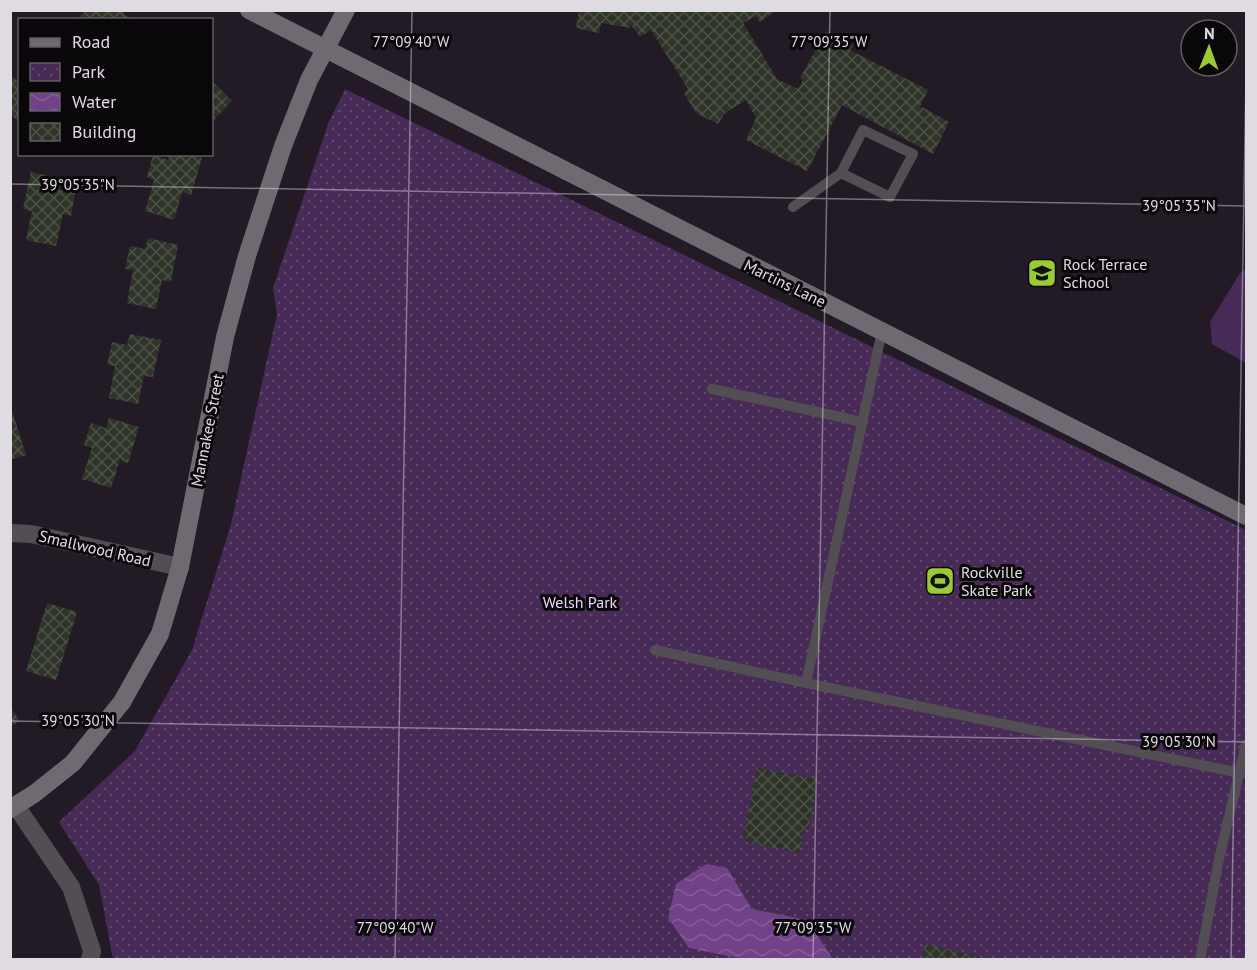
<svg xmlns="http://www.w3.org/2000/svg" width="1257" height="970" viewBox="0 0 1257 970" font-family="'PT Sans',sans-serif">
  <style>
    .grass { fill: #472a56 }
    .park { fill: url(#park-dots) }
    .water { fill: url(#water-waves) }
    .building { fill: url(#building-cross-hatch) }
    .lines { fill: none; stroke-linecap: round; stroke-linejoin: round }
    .lane { stroke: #524e54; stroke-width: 10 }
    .street { stroke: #524e54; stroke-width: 18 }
    .secondary { stroke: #6f6972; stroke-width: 18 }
    .ticks { fill: none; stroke: #e0dbe2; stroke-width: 1.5; stroke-opacity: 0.45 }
    .labels { text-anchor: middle; stroke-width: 6; stroke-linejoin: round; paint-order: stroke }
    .poi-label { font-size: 16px; fill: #e0dbe2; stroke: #0a070b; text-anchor: start }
    .street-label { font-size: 16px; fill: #e0dbe2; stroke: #0a070b }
    .park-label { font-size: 16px; fill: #eed5fc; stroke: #0a070b }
    .ticks-label { font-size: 15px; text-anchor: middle; fill: #e0dbe2; stroke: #0a070b; stroke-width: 6; stroke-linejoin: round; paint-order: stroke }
  </style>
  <defs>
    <pattern id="park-dots" width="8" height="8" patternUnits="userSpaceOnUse" patternTransform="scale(1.5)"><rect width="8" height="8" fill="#472a56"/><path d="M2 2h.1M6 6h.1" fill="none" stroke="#61486e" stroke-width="1.8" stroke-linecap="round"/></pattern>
    <pattern id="water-waves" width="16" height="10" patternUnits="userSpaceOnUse" patternTransform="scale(1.5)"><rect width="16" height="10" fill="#714287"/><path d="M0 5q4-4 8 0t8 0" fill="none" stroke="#855d98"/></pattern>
    <pattern id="building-cross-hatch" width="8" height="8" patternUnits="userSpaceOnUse" patternTransform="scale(1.5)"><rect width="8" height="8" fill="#2f3428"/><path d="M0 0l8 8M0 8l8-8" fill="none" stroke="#4d5147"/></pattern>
  </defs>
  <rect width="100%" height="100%" fill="#221b26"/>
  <polygon class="grass" points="1246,269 1246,363 1212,344 1210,322 1240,273"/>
  <polygon class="park" points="345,89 1246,530 1246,959 113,959 99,885 59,822 135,751 192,650 231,524 277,314 273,288 328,124"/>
  <polygon class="water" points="706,864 727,868 752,909 807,920 833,959 743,959 689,948 668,918 676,884"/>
  <g class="building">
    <polygon points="86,10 120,10 131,20 81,20 79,18"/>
    <polygon points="579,10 777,10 760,22 756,16 743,23 777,79 798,89 803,80 800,78 826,31 853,45 850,50 928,90 920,106 949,122 933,154 842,105 807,171 746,140 756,118 746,100 725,113 718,124 696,113 684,93 688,89 651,30 640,37 631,25 630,28 601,23 599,33 576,28"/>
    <polygon points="10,75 20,82 20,122 10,115"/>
    <polygon points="212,81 232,101 212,122"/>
    <polygon points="170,154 190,154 202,158 191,195 182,192 174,220 145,211 154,180 147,177 153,155 168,160"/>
    <polygon points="31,172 62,179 60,190 75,193 71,216 63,214 56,246 26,240 32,211 23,209"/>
    <polygon points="148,238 178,245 171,282 162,280 156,309 127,303 133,270 125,269 130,246 145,249"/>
    <polygon points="130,334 161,340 153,377 144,376 138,404 109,398 115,366 107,365 112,342 127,345"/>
    <polygon points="10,404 26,455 10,460"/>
    <polygon points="109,418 139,427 128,463 120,460 111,488 82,479 92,448 84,445 91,423 106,428"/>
    <polygon points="47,603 77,612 56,680 26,671"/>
    <polygon points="10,706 20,721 10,727"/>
    <polygon points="757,768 818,779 808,829 804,828 800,853 746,842 747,837 743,836"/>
    <polygon points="925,944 990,959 990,960 922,960"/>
  </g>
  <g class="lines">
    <g class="lane">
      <polyline points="793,207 841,173 890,197 913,154 863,130 841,173"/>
      <polyline points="882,331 806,683 1240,773"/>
      <polyline points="712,389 863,422"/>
      <polyline points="655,650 806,683"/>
      <polyline points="1200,960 1219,859 1246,744"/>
    </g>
    <g class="street">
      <polyline points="10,533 31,534 180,567"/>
      <polyline points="16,806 71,887 92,951 90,960"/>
    </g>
    <g class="secondary">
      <polyline points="249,10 1246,516"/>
      <polyline points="10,809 34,794 73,763 122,702 160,634 180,567 225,337 247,256 283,146 309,80 346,10"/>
    </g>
  </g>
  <path class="ticks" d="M10 184 1246 206M10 721 1246 742M395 960 412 10M813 960 830 10M1231 960 1246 77"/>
  <defs>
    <g id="school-square" transform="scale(1.5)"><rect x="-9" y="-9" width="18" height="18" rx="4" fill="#9acb34" stroke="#0a070b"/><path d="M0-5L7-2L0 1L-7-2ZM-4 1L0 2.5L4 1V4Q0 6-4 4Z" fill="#111"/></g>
    <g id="stadium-square" transform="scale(1.5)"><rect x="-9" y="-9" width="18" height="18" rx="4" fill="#9acb34" stroke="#0a070b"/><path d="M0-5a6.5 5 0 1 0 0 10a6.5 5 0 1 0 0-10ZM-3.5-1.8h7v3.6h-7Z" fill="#111"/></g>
  </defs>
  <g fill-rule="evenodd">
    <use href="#school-square" x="1042" y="273"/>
    <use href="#stadium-square" x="940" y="581"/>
  </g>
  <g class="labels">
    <g class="poi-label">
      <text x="1063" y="270">Rock Terrace<tspan x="1063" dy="18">School</tspan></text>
      <text x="961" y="578">Rockville<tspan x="961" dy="18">Skate Park</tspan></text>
    </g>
    <g class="street-label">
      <text transform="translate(785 283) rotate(26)" y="6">Martins Lane</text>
      <text transform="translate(207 430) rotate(-79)" y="6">Mannakee Street</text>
      <text transform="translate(95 548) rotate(13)" y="6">Smallwood Road</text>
    </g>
    <g class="park-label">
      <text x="580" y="608">Welsh Park</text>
    </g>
  </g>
  <g class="ticks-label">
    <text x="411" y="47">77°09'40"W</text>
    <text x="829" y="47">77°09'35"W</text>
    <text x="78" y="190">39°05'35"N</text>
    <text x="1179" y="211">39°05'35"N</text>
    <text x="78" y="726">39°05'30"N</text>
    <text x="1179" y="747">39°05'30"N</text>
    <text x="395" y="933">77°09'40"W</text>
    <text x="813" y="933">77°09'35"W</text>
  </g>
  <rect width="1257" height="970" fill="none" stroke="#e0dbe2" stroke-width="24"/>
  <rect x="18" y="18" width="195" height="138" fill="#0a070b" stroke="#605c61" stroke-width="1.5"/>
  <rect x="30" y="38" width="30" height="9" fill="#6f6972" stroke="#605c61" stroke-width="1.5"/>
  <text x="72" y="48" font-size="18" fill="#e0dbe2">Road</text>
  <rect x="30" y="63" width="30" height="18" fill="url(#park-dots)" stroke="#605c61" stroke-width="1.5"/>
  <text x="72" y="78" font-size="18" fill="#e0dbe2">Park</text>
  <rect x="30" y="93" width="30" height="18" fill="url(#water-waves)" stroke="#605c61" stroke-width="1.5"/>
  <text x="72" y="108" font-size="18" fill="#e0dbe2">Water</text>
  <rect x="30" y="123" width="30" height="18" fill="url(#building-cross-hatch)" stroke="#605c61" stroke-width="1.5"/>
  <text x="72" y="138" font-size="18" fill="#e0dbe2">Building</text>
  <g transform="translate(1209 48) rotate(1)"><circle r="28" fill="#0a070b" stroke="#605c61" stroke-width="1.5"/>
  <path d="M0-4.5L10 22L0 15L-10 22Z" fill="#9acb34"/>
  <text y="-9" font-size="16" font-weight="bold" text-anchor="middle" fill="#e0dbe2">N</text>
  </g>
</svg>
